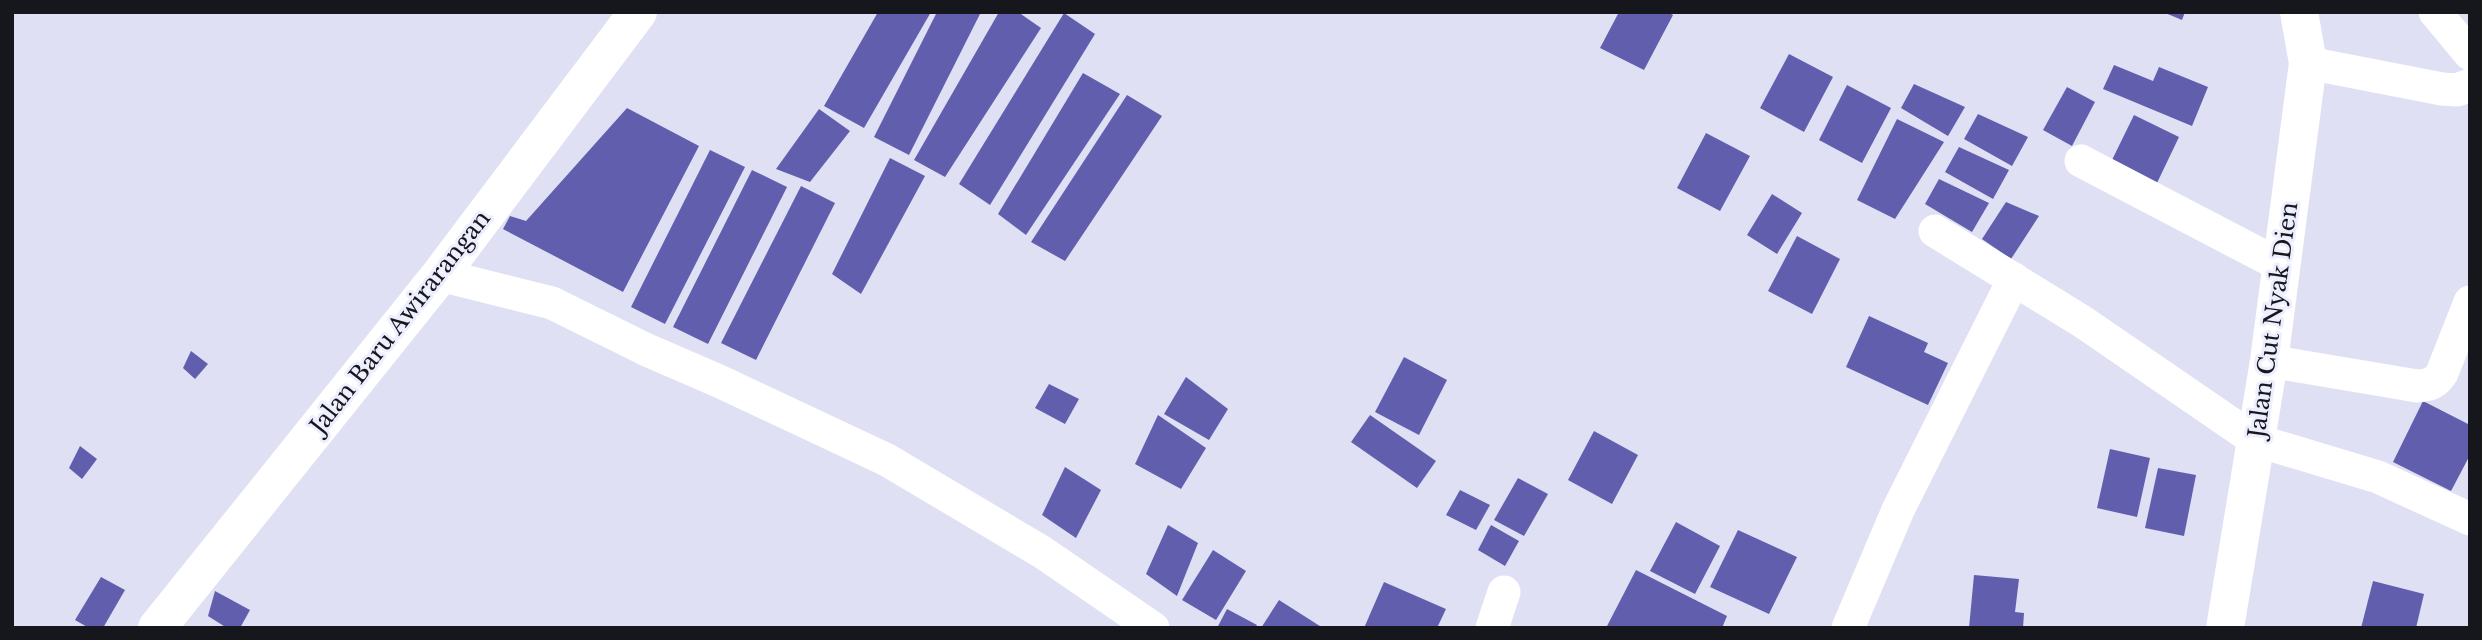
<svg xmlns="http://www.w3.org/2000/svg" width="2482" height="640" viewBox="0 0 2482 640" font-family="'Libre Baskerville',serif">
  <style>
    .building { fill: #615eae }
    .lines { fill: none; stroke-linecap: round; stroke-linejoin: round }
    .minor { stroke: #fff; stroke-width: 33 }
    .tertiary { stroke: #fff; stroke-width: 38 }
    .labels { text-anchor: middle; stroke-width: 6; stroke-linejoin: round; paint-order: stroke }
    .street-label { font-size: 23px; fill: #16161d; stroke: #edeefe }
  </style>
  <rect width="100%" height="100%" fill="#dfe0f4"/>
  <g class="building">
    <polygon points="878,12 931,12 864,128 824,106"/>
    <polygon points="937,12 981,12 909,155 874,137"/>
    <polygon points="999,12 1018,12 1041,28 945,177 914,160"/>
    <polygon points="1619,12 1667,12 1673,15 1644,70 1600,48"/>
    <polygon points="2163,12 2185,12 2182,20"/>
    <polygon points="1064,13 1095,34 990,205 959,184"/>
    <polygon points="1789,54 1833,77 1804,132 1760,108"/>
    <polygon points="2114,65 2153,81 2159,67 2208,87 2192,126 2103,89"/>
    <polygon points="1083,73 1120,94 1026,235 998,214"/>
    <polygon points="1914,84 1965,107 1948,136 1901,108"/>
    <polygon points="1847,85 1891,108 1862,163 1819,140"/>
    <polygon points="2067,87 2095,102 2072,146 2043,130"/>
    <polygon points="1127,95 1162,116 1065,261 1031,242"/>
    <polygon points="627,108 699,146 623,292 503,229 510,216 526,221"/>
    <polygon points="819,109 850,131 810,182 776,169"/>
    <polygon points="1978,114 2028,137 2012,166 1964,139"/>
    <polygon points="2134,115 2179,137 2157,183 2112,160"/>
    <polygon points="1897,119 1944,142 1895,219 1857,200"/>
    <polygon points="1706,133 1750,156 1720,211 1677,188"/>
    <polygon points="1959,147 2009,170 1993,199 1945,172"/>
    <polygon points="710,150 745,167 665,324 631,307"/>
    <polygon points="890,158 925,176 861,294 832,274"/>
    <polygon points="752,170 787,187 708,344 673,327"/>
    <polygon points="1939,179 1989,203 1972,232 1925,204"/>
    <polygon points="801,186 835,203 756,360 721,343"/>
    <polygon points="1772,194 1802,213 1777,254 1747,235"/>
    <polygon points="2006,202 2039,216 2011,259 1982,239"/>
    <polygon points="1797,236 1840,259 1812,314 1768,291"/>
    <polygon points="1869,316 1928,343 1924,352 1948,363 1928,405 1846,367"/>
    <polygon points="191,351 208,364 195,379 183,368"/>
    <polygon points="1404,357 1447,380 1419,435 1375,412"/>
    <polygon points="1186,377 1228,409 1209,440 1164,414"/>
    <polygon points="1049,384 1079,399 1065,424 1035,408"/>
    <polygon points="2423,401 2470,425 2470,455 2451,491 2393,462"/>
    <polygon points="1158,415 1206,448 1181,489 1135,464"/>
    <polygon points="1370,415 1436,461 1417,488 1351,442"/>
    <polygon points="1594,431 1638,455 1612,504 1568,480"/>
    <polygon points="80,446 97,459 82,479 69,468"/>
    <polygon points="2110,449 2150,458 2137,517 2097,508"/>
    <polygon points="1065,467 1101,490 1076,538 1042,515"/>
    <polygon points="2158,468 2196,475 2184,536 2145,528"/>
    <polygon points="1518,478 1548,494 1524,536 1494,520"/>
    <polygon points="1460,490 1490,505 1476,530 1446,515"/>
    <polygon points="1676,522 1720,546 1695,594 1650,571"/>
    <polygon points="1168,525 1198,543 1177,596 1146,574"/>
    <polygon points="1491,525 1519,541 1505,566 1478,550"/>
    <polygon points="1738,530 1797,557 1769,614 1710,587"/>
    <polygon points="1213,550 1246,571 1216,620 1182,600"/>
    <polygon points="1636,570 1727,616 1722,628 1606,628"/>
    <polygon points="1974,575 2019,579 2015,612 2024,613 2023,628 1969,628"/>
    <polygon points="101,577 125,590 103,628 89,628 75,620"/>
    <polygon points="2373,581 2424,594 2416,628 2361,628"/>
    <polygon points="1384,582 1446,609 1437,628 1364,628"/>
    <polygon points="215,591 250,610 240,628 227,628 208,616"/>
    <polygon points="1279,600 1323,628 1261,628"/>
    <polygon points="1227,609 1257,625 1255,628 1217,628"/>
  </g>
  <g class="lines">
    <g class="minor">
      <polyline points="2435,12 2470,54"/>
      <polyline points="2308,63 2442,89 2457,90 2470,85"/>
      <polyline points="2081,161 2282,266"/>
      <polyline points="1935,231 2083,322 2255,440 2378,477 2470,519"/>
      <polyline points="440,275 552,303 647,350 721,382 887,460 1042,552 1153,628"/>
      <path d="M2269 361 2417 386C2429 385 2435 384 2442 373L2470 302"/>
      <polyline points="1492,628 1504,592"/>
      <polyline points="1848,628 1898,510 2014,279"/>
    </g>
    <g class="tertiary">
      <polyline points="157,628 440,275 638,12"/>
      <polyline points="2225,628 2269,361 2308,63 2299,12"/>
    </g>
  </g>
  <g class="labels">
    <g class="street-label">
      <text transform="translate(2273 320) rotate(-82)" y="8">Jalan Cut Nyak Dien</text>
      <text transform="translate(400 322) rotate(-52)" y="8">Jalan Baru Awirarangan</text>
    </g>
  </g>
  <rect width="2482" height="640" fill="none" stroke="#16161d" stroke-width="28"/>
</svg>
